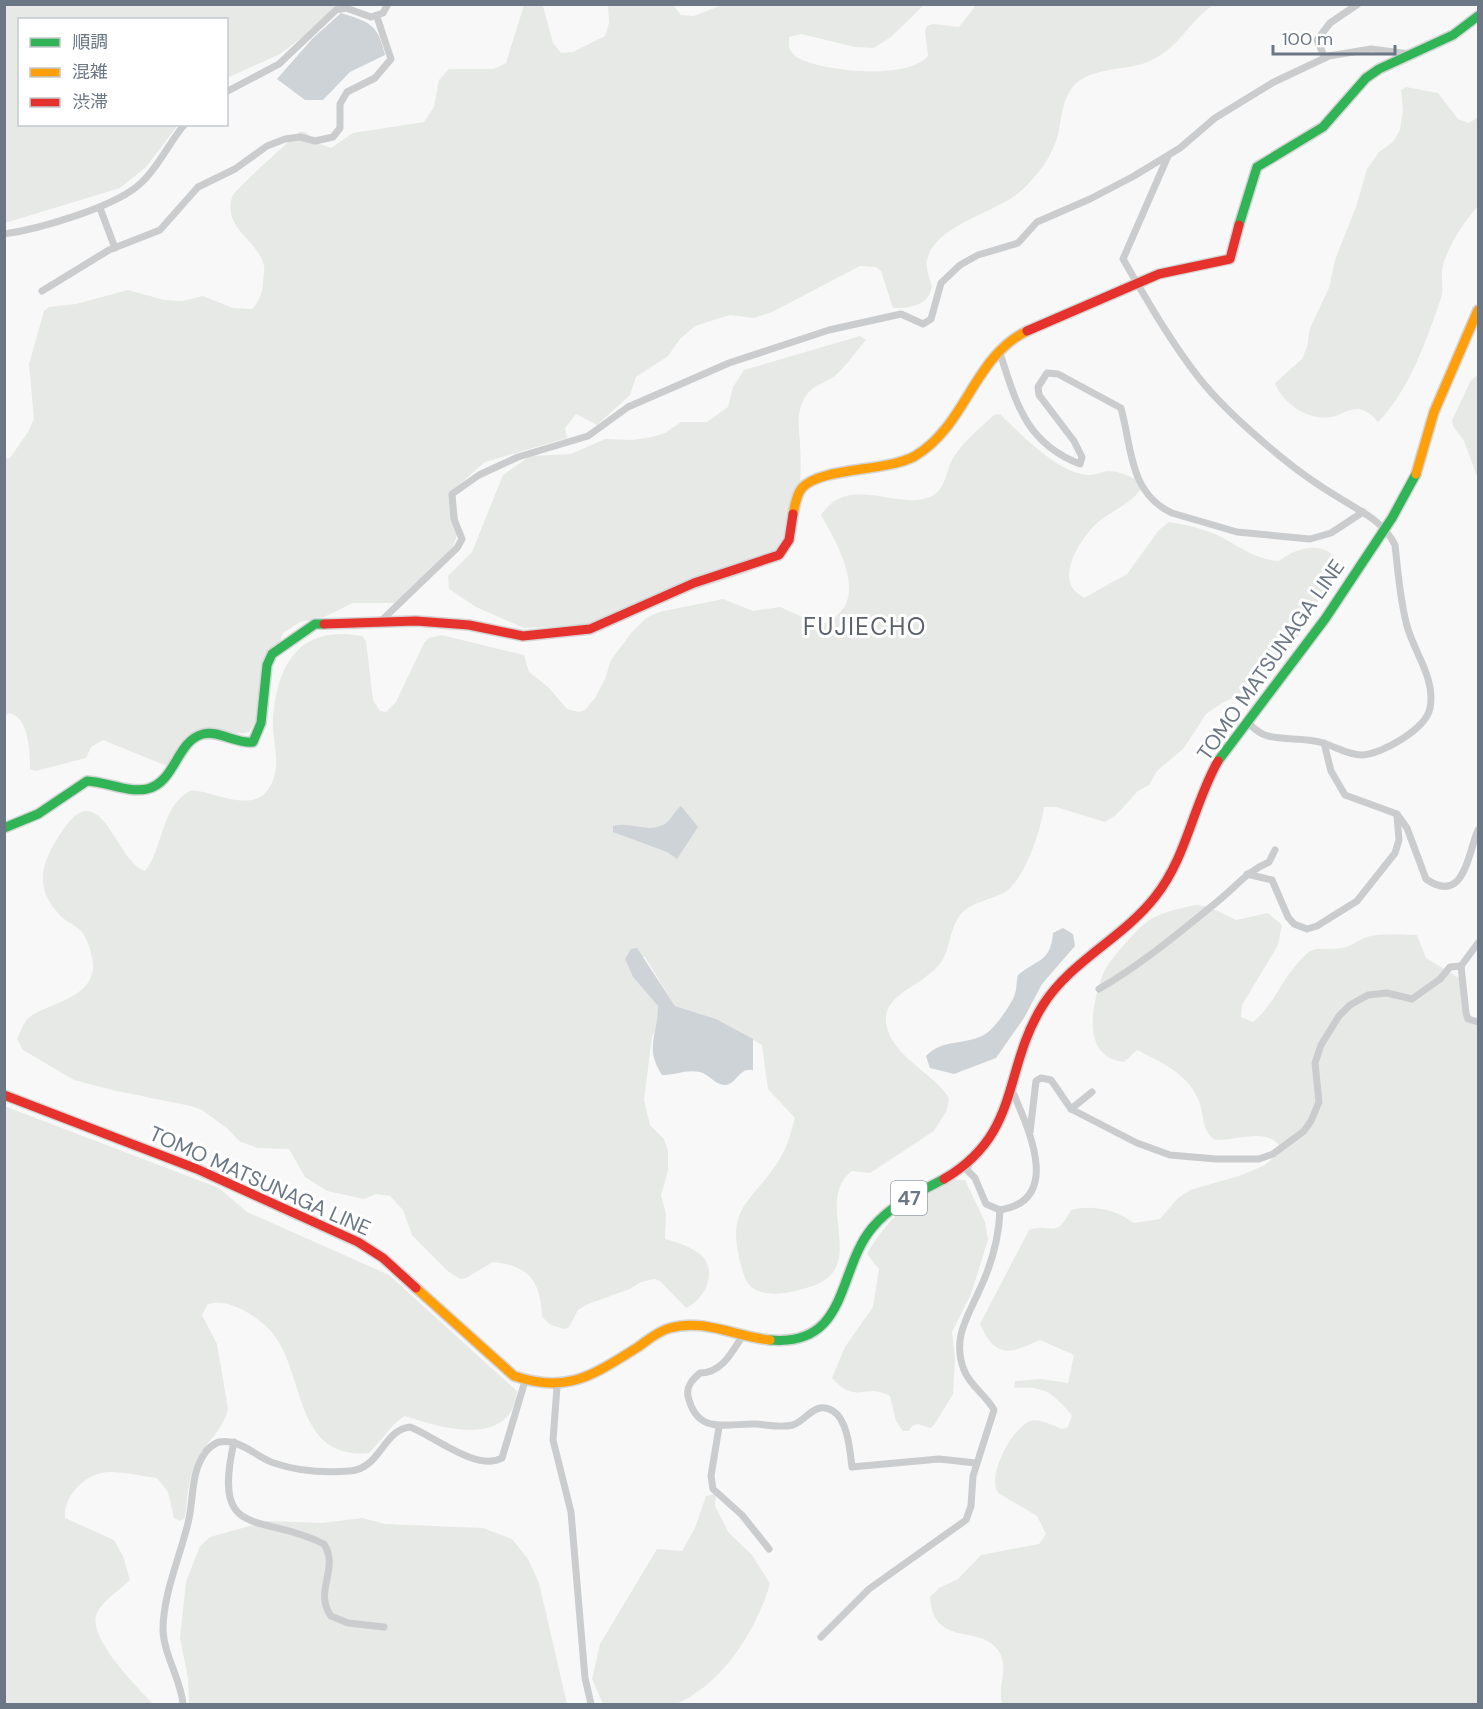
<svg xmlns="http://www.w3.org/2000/svg" width="1483" height="1709" viewBox="0 0 1483 1709" font-family="'DM Sans','Noto Sans JP',sans-serif">
  <style>
    .green { fill: #e7e9e6 }
    .water { fill: #cdd3d6 }
    .lines { fill: none; stroke-linecap: round; stroke-linejoin: round }
    .fast-casing { stroke: #d4d5d6; stroke-width: 12 }
    .slow-casing { stroke: #d4d5d6; stroke-width: 12 }
    .jam-casing { stroke: #d4d5d6; stroke-width: 12 }
    .street { stroke: #cbccce; stroke-width: 7 }
    .fast { stroke: #30b455; stroke-width: 9 }
    .slow { stroke: #ff9f0a; stroke-width: 9 }
    .jam { stroke: #e5322d; stroke-width: 9 }
    .labels { text-anchor: middle; stroke-width: 6; stroke-linejoin: round; paint-order: stroke }
    .shield { fill: #fff; stroke: #98a0aa; stroke-width: 1.5 }
    .shield-label { font-size: 20px; font-weight: bold; fill: #6c7785 }
    .street-label { font-size: 21px; fill: #6c7785; stroke: #fff }
    .quarter-label { font-size: 24px; letter-spacing: 1.5px; fill: #59616b; stroke: #fff }
  </style>
  <rect width="100%" height="100%" fill="#f8f8f8"/>
  <g class="green">
    <polygon points="5,5 338,5 305,35 280,54 227,78 226,20 20,20 20,124 178,125 146,167 120,188 5,223"/>
    <path d="M524 5 543 6 553 43 561 53 573 52 605 36 609 23 608 5H673L681 15 694 16 722 5H924L891 37 874 48 855 47 801 34 789 37V48C791 52 795 56 798 58 825 72 908 80 928 56L925 31 927 26 933 24 959 27 976 5H1213C1187 23 1179 50 1145 63 1124 70 1097 68 1079 81 1062 94 1062 117 1058 135 1052 157 1037 176 1021 191 999 212 935 224 927 260 925 267 930 279 932 286 929 306 910 308 893 308L881 271 876 267 860 266 772 312 754 318 730 315 695 326 680 339 668 356 636 377 630 395 597 425 576 414 565 428 567 438 485 462 454 489C455 501 459 515 458 527 456 561 420 582 397 603H353L324 617 300 622 283 633 268 674 259 716 249 732C240 735 230 732 220 731 193 728 181 746 167 766L103 740 91 747 86 758 36 771 30 769C30 752 29 717 9 713L5 716 4 459 10 458 28 432 34 419 29 364 44 311 49 307 76 304 128 290 164 300 183 301 203 296 233 308 252 309C259 302 262 294 263 284 263 279 265 271 264 266 258 239 223 230 232 197 234 190 289 142 299 132H305L320 144 331 148 353 133 424 122 434 107 439 80 449 69H494L506 63Z"/>
    <path d="M1406 87 1438 93 1458 119 1469 123 1478 117V206C1464 222 1446 248 1442 270 1441 280 1444 289 1441 298 1427 339 1409 391 1378 422 1373 416 1368 411 1359 409 1349 408 1341 415 1332 417 1309 422 1282 403 1275 383L1302 359 1307 347 1310 328 1329 288 1335 260 1356 207 1367 169 1379 152 1393 142 1400 130 1403 110 1401 90Z"/>
    <path d="M860 336 866 340C856 351 847 365 836 375 826 383 810 386 804 399 796 414 799 428 800 444 803 498 798 540 750 572L585 625 524 628 476 607 449 589 448 576 472 552 503 475 530 456 571 454 605 439 632 440 652 437 665 433 681 422H707L728 407 733 387 744 370Z"/>
    <polygon points="1478,375 1478,479 1464,441 1453,426 1452,420 1471,380"/>
    <path d="M1000 414C1020 434 1060 475 1089 475 1095 475 1101 472 1107 471 1121 471 1131 477 1143 483 1140 500 1110 511 1097 523 1083 536 1063 566 1071 585 1073 591 1079 594 1084 598L1127 574 1159 530 1169 522C1185 524 1200 528 1215 534 1237 544 1254 560 1279 561 1298 546 1325 540 1340 563L1294 643 1256 687 1222 703 1206 714 1184 748 1157 771 1149 785 1138 791 1116 815 1105 822 1056 807H1044C1041 830 1025 879 1005 892 991 900 971 902 960 915 950 928 950 948 942 961 939 966 933 971 929 974 916 987 883 997 886 1022 890 1056 933 1072 949 1098L947 1110 934 1131 870 1173 852 1171C811 1202 874 1271 806 1288 793 1292 779 1295 766 1293 751 1291 746 1283 742 1269 724 1204 751 1206 781 1157 788 1145 791 1131 795 1118L768 1089 762 1045 716 1019 675 1006 645 957 625 959 633 977 658 1006V1026L652 1037 644 1100 650 1125 664 1139 668 1151V1171L661 1195 666 1214 665 1239C677 1242 689 1246 700 1254 719 1270 705 1300 686 1308L660 1281 654 1279 641 1282 630 1289 588 1304 578 1310 569 1327 564 1329 551 1325 542 1317C541 1282 529 1265 493 1262L466 1278 460 1279 449 1272 412 1235 403 1210 390 1196 376 1194 364 1199 327 1191 305 1177 289 1149 257 1148 239 1141 228 1129 202 1110 191 1106 112 1090 74 1080 23 1050 17 1039C21 1031 24 1020 31 1016 50 1003 91 998 93 968 94 958 87 936 80 930 74 924 66 922 61 916 32 887 42 861 62 831 67 824 77 811 86 811 110 811 121 863 145 871 163 849 161 808 188 792 201 784 247 815 266 792 285 770 271 741 273 717 278 660 302 625 362 636L366 641 373 700 380 711 386 712 396 702 424 643 429 638 441 635 524 655 529 672 548 687 567 709 579 712 585 710 595 698 605 679 611 660 632 632 646 618 659 612 723 599 753 611 780 607 816 623H829C834 618 839 614 843 609 861 583 834 538 821 515 850 471 900 514 934 495 943 489 946 476 949 467 957 446 978 430 994 415Z"/>
    <path d="M1196 905 1209 907 1236 920 1268 913 1282 925 1278 945 1242 1005 1241 1017 1253 1022C1273 1006 1280 983 1297 964 1316 941 1319 952 1341 948 1350 947 1355 942 1362 939 1378 932 1400 935 1417 935L1426 958 1464 981C1461 1002 1457 1014 1478 1025V1704H1002C997 1685 1010 1668 998 1650 980 1624 933 1648 930 1597L939 1588 958 1579 981 1555 1039 1544 1046 1534 1037 1516 998 1493C987 1475 1011 1429 1030 1421 1039 1418 1054 1426 1062 1429L1068 1427 1072 1415C1051 1392 1046 1386 1014 1388L1015 1381 1041 1379 1068 1383 1074 1355 1040 1340C1009 1354 996 1359 980 1324L1029 1230C1052 1222 1055 1241 1071 1210 1092 1204 1117 1210 1134 1223L1160 1219 1178 1198 1190 1190 1239 1176 1263 1166 1282 1151C1272 1125 1237 1141 1215 1140 1200 1130 1205 1113 1198 1099 1188 1074 1159 1061 1137 1050L1124 1062C1080 1057 1092 1004 1103 974 1108 961 1136 930 1148 921 1161 912 1181 908 1196 905Z"/>
    <path d="M4 1106 219 1188 247 1212 389 1275 517 1391C512 1449 440 1428 405 1416 393 1422 380 1443 369 1453 291 1460 307 1369 269 1329 261 1321 252 1315 243 1310 230 1304 222 1301 208 1304L202 1315 217 1344 228 1409C225 1426 210 1439 201 1453 188 1473 188 1495 185 1518L180 1521 174 1518 168 1492 157 1478C142 1476 125 1472 110 1472 86 1472 63 1496 65 1518L114 1540 123 1556 130 1580C120 1590 102 1601 97 1613 86 1637 137 1687 153 1704H5Z"/>
    <path d="M946 1179 965 1180 985 1222 988 1240 971 1294 952 1332 955 1359 953 1394 934 1425 930 1428 918 1424 912 1426 909 1431H903L896 1421 890 1396C864 1382 857 1406 832 1378L845 1347 873 1307 879 1269 867 1254C890 1215 908 1203 946 1179Z"/>
    <path d="M716 1494 715 1506 729 1533 752 1555 770 1584C756 1630 723 1684 676 1704 665 1708 618 1704 603 1704L592 1679 600 1644 657 1549 682 1551 695 1528 706 1496Z"/>
    <polygon points="362,1518 385,1524 483,1528 512,1539 528,1559 539,1583 567,1704 189,1704 188,1678 180,1638 186,1582 200,1546 210,1537 268,1521 322,1523"/>
  </g>
  <g class="water">
    <path d="M341 13C371 22 378 25 385 55L350 72 323 100H305L277 79 312 39Z"/>
    <path d="M681 806 698 827 677 859 667 852 613 832V826C631 821 647 834 665 824 672 819 674 811 681 806Z"/>
    <path d="M1063 928 1073 934 1075 946 1042 984 1024 1018 996 1058 954 1074 930 1068 926 1056C942 1038 968 1046 987 1033 996 1026 1011 1005 1015 994 1017 988 1016 982 1018 975 1037 959 1051 962 1053 933Z"/>
    <path d="M637 948 675 1006 716 1019 753 1039V1070C739 1067 737 1084 725 1085 715 1085 709 1074 700 1072 687 1069 675 1075 662 1075 644 1047 658 1036 658 1006L633 977 625 959 631 949Z"/>
  </g>
  <g class="lines">
    <g class="fast-casing">
      <g id="fast">
        <polyline points="1239,225 1257,167 1323,127 1366,78 1379,69 1453,35 1478,16"/>
        <polyline points="1218,761 1325,619 1392,518 1416,474"/>
        <path d="M4 828 38 814 87 781C107 782 128 793 147 789 176 782 176 741 203 734 219 730 236 744 253 742L261 723 267 665 272 654 315 624H324"/>
        <path d="M770 1340C849 1347 837 1270 872 1228 891 1205 919 1192 944 1179"/>
      </g>
    </g>
    <g class="slow-casing">
      <g id="slow">
        <polyline points="1416,474 1434,412 1478,310"/>
        <path d="M793 514C795 506 796 495 802 488 820 467 887 472 915 456 966 426 974 356 1027 331"/>
        <path d="M416 1288 514 1376C568 1394 593 1375 638 1347 648 1340 658 1331 670 1328 704 1318 736 1337 770 1340"/>
      </g>
    </g>
    <g class="jam-casing">
      <g id="jam">
        <polyline points="1027,331 1159,274 1230,259 1239,225"/>
        <polyline points="324,624 416,621 469,625 523,636 590,629 694,583 779,555 789,540 793,514"/>
        <polyline points="4,1095 197,1169 358,1242 383,1258 416,1288"/>
        <path d="M944 1179C1022 1133 1002 1070 1043 1005 1071 961 1123 938 1155 897 1187 857 1193 805 1218 761"/>
      </g>
    </g>
    <g class="street">
      <polyline points="1325,58 1317,40 1330,23 1358,4"/>
      <polyline points="226,92 279,64 336,10 346,8 371,17 383,13 388,4"/>
      <path d="M1168 156 1123 259C1147 300 1170 341 1199 378 1222 407 1253 434 1281 457 1299 472 1321 487 1341 499 1362 512 1383 521 1395 545 1398 572 1400 600 1407 626 1414 652 1436 679 1430 708 1426 729 1382 754 1362 755 1347 755 1337 747 1323 743 1305 737 1281 741 1265 735 1258 733 1252 726 1246 722"/>
      <polyline points="100,208 115,248"/>
      <path d="M4 234C39 229 116 207 141 183 159 167 169 142 185 124"/>
      <polyline points="42,291 109,250 160,230 198,187 235,169 267,146 285,139 300,137 315,141 333,137 340,128 340,104 347,92 375,78 391,59 377,17"/>
      <path d="M999 350C1016 402 1025 443 1080 464L1082 457 1074 441 1039 395 1038 387 1047 373 1058 374 1121 408C1132 448 1129 493 1172 513L1237 532 1310 539 1331 533 1363 512"/>
      <polyline points="382,620 457,548 462,539 454,519 452,494 479,475 518,457 588,436 628,407 729,363 829,330 901,314 923,324 931,319 941,283 960,265 978,255 1018,243 1037,222 1090,199 1134,176 1180,148 1215,118 1274,82 1329,56 1371,49 1410,54"/>
      <path d="M1324 743 1331 771 1345 795 1397 814 1407 828 1426 879C1465 906 1468 852 1478 830"/>
      <polyline points="1247,874 1272,880 1288,917 1294,924 1307,929 1317,926 1357,901 1395,853 1399,840 1397,816"/>
      <polyline points="1478,943 1461,966 1466,1013 1468,1019 1478,1022"/>
      <path d="M1099 989C1142 964 1180 932 1218 901 1237 886 1246 872 1269 862L1275 850"/>
      <polyline points="1071,1109 1092,1092"/>
      <polyline points="1030,1132 1036,1081 1041,1078 1051,1080 1071,1109 1137,1143 1170,1155 1216,1159 1259,1159 1273,1154 1304,1131 1311,1121 1319,1102 1315,1063 1321,1045 1339,1016 1350,1005 1368,995 1387,993 1412,999 1440,979 1450,967 1461,966"/>
      <path d="M969 1164 967 1170 975 1178 986 1204 1000 1210C1064 1200 1027 1126 1012 1090"/>
      <path d="M743 1335C732 1352 722 1373 700 1373 693 1379 686 1386 688 1396 697 1436 727 1423 756 1424 768 1425 781 1428 793 1425 807 1420 815 1400 833 1411 848 1420 850 1452 852 1467L939 1459 976 1463"/>
      <polyline points="557,1387 553,1440 571,1512 585,1678 591,1704"/>
      <polyline points="719,1427 711,1476 713,1489 742,1515 769,1549"/>
      <path d="M234 1442C211 1543 262 1512 324 1544 340 1569 313 1591 331 1616L348 1623 384 1627"/>
      <path d="M821 1637 869 1589 966 1520 971 1506 973 1476 994 1410C986 1395 970 1386 964 1370 952 1339 967 1318 979 1291 991 1266 999 1237 1000 1210"/>
      <path d="M183 1704C181 1679 164 1656 163 1630 163 1594 180 1557 188 1523 194 1501 190 1473 205 1453 207 1449 215 1443 219 1442 240 1438 256 1457 274 1463 297 1471 325 1473 350 1471 380 1469 383 1430 410 1427 434 1436 477 1472 502 1458L525 1381"/>
    </g>
    <use href="#fast" class="fast"/>
    <use href="#slow" class="slow"/>
    <use href="#jam" class="jam"/>
  </g>
  <g class="labels">
    <rect class="shield" x="891" y="1181" width="36" height="34" rx="4.5"/>
    <g class="shield-label">
      <text x="909" y="1205">47</text>
    </g>
    <g class="street-label">
      <text transform="translate(1271 660) rotate(-55)" y="7">TOMO MATSUNAGA LINE</text>
      <text transform="translate(260 1181) rotate(24)" y="7">TOMO MATSUNAGA LINE</text>
    </g>
    <g class="quarter-label">
      <text x="865" y="635">FUJIECHO</text>
    </g>
  </g>
  <rect width="1483" height="1709" fill="none" stroke="#6c7785" stroke-width="12"/>
  <rect x="18" y="18" width="210" height="108" fill="#ffffff" stroke="#c4c9ce" stroke-width="1.5"/>
  <rect x="30" y="38" width="30" height="9" fill="#30b455" stroke="#c4c9ce" stroke-width="1.5"/>
  <text x="72" y="48" font-size="18" fill="#6c7785">順調</text>
  <rect x="30" y="68" width="30" height="9" fill="#ff9f0a" stroke="#c4c9ce" stroke-width="1.5"/>
  <text x="72" y="78" font-size="18" fill="#6c7785">混雑</text>
  <rect x="30" y="98" width="30" height="9" fill="#e5322d" stroke="#c4c9ce" stroke-width="1.5"/>
  <text x="72" y="108" font-size="18" fill="#6c7785">渋滞</text>
  <path d="M1273 45v9h122v-9" fill="none" stroke="#6c7785" stroke-width="3"/>
  <text x="1282" y="45" font-size="18" fill="#6c7785" stroke="#ffffff" stroke-width="4.5" paint-order="stroke">100 m</text>
</svg>
